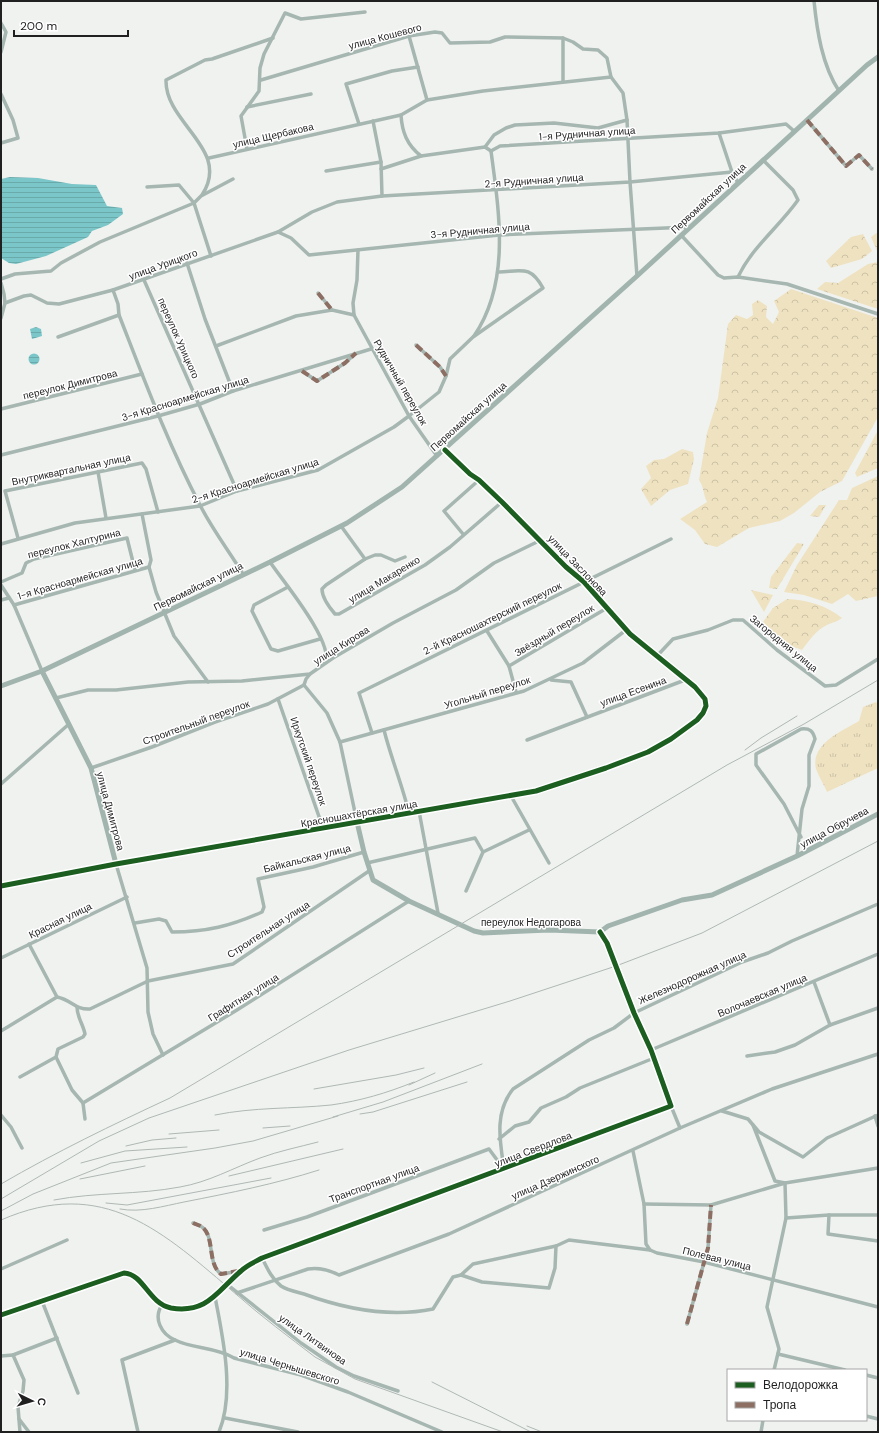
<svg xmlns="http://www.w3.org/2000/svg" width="879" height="1433" viewBox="0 0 879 1433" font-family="'DM Sans',sans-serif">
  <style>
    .grass { fill: url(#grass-tufts) }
    .forest { fill: url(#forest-crowns) }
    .water { fill: url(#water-rules) }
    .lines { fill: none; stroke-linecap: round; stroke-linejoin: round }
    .street { stroke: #a6b6b0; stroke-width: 3.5 }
    .secondary { stroke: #a1b4ae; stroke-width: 5 }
    .rail { stroke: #afb8b4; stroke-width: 1 }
    .quiet { stroke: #8d6e63; stroke-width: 4; stroke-dasharray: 8 4; stroke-linecap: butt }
    .cycleway-casing { stroke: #fff; stroke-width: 8 }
    .cycleway { stroke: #1b5e20; stroke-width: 5 }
    .labels { text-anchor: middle; stroke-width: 3; stroke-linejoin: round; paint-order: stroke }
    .street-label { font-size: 10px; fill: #1f201f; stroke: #fff }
  </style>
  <defs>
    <pattern id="grass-tufts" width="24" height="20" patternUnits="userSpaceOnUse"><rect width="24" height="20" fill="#efe2c1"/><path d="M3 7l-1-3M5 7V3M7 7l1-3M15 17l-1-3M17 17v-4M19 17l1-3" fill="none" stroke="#ccc2a5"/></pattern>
    <pattern id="forest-crowns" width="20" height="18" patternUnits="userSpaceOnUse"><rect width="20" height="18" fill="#efe2c1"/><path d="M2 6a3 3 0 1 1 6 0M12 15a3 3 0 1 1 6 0" fill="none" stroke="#ccc2a5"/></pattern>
    <pattern id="water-rules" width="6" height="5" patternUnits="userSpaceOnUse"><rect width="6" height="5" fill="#7bc6c8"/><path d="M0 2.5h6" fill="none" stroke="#6aaaab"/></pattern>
  </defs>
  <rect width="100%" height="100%" fill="#f0f2f0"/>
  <path class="grass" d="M876 702 878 705V768L827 792C824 785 819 777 816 769 810 744 842 731 859 721L863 707Z"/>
  <g class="forest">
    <polygon points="878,232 878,253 871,237"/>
    <polygon points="863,234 872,251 862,259 831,268 826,261 851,237"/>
    <polygon points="878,262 878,309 817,289 825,282 838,283 868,264"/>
    <path d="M791 289 878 318V417L842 481 820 492 794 513 780 521 749 528 717 547 705 544 695 530 680 519 707 502C703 494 704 487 699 480L707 433 718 398 728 324 736 315 747 319 753 315 752 304 758 300 767 306 766 317 773 324 779 312 774 301Z"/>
    <polygon points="878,430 878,468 857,477 855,473"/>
    <polygon points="682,449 693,452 694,459 688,484 670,490 651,506 641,489 651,478 646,466 654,460 664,459"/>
    <polygon points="878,476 878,596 856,601 848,594 832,604 804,595 784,592 797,565 839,500 847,500 852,488"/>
    <polygon points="819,505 826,505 819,517 810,516"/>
    <polygon points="797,543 804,544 777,589 769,588 771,577"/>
    <polygon points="751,590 773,595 764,612"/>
    <path d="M787 599C807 600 826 605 842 618 837 622 833 622 827 625 816 630 809 641 802 650L786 644 763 622 773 608Z"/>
  </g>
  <g class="water">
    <polygon points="10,177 38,178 72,184 96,185 107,206 122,208 123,214 108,225 92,231 88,237 46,256 16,264 9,263 1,258 1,179"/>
    <polygon points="36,327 41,329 42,336 32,339 30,329"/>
    <circle cx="34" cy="359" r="5.5"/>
  </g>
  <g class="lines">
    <g class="street">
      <path d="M814 1C817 31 822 65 839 91"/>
      <polyline points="1,23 6,32 1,52"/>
      <polyline points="409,36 427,100"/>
      <polyline points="261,80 409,36 435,32 442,33 450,43 490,42 505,37 563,38 573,42 583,49 598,50 607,58 611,77"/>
      <polyline points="563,82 563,38"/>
      <polyline points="1,94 13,120 18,138 1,143"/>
      <polyline points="247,107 311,94"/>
      <path d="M401 115C402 132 407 145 421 156"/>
      <polyline points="807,120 846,166 859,155 872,169"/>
      <polyline points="373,121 381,162 382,196"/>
      <polyline points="359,124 346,84 392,71 418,67"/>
      <polyline points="719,133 732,172 738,183"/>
      <polyline points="485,147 494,135 506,128 515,125 554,123 598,128 627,120"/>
      <polyline points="247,149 241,116 259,91 260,68 264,54 285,13 301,19 365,12"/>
      <polyline points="491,151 500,146 719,133 786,124 794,131"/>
      <polyline points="209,158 401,115 427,100 483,91 611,77 623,93 627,120 630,182 637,276"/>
      <polyline points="381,169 421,156 485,147 491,151"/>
      <polyline points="326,171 381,162"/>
      <polyline points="147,187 179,185 194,203 211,256"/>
      <path d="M202 195C232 149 165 124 166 80L205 60 212 59 273 38"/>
      <polyline points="278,232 291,238 309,255 499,235 690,227"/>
      <polyline points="681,235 718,275 724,278 738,277 787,284 878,314"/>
      <polyline points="358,250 357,280 353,303 354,315 409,416 437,456"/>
      <polyline points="187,263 205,319 233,391"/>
      <path d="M738 277C752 247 779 227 798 200L793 190 763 160"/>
      <polyline points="1,279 15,274 51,271 61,263 100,242 194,203 201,196 233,179"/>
      <polyline points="144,280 237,491"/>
      <polyline points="1,283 4,294 5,303"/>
      <path d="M113 290 118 304 119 315C144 379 168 444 200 505 212 529 229 551 243 574"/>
      <polyline points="318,293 332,310"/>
      <polyline points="1,318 5,303 24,296 31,295 47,303 59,304 113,290 278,232 312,212 337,202 382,196 630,182 732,172"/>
      <path d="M474 336C511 282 499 212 491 151"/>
      <polyline points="58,337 119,315"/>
      <polyline points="416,345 440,367 446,376"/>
      <polyline points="216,346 296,316 332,310 354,315"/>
      <polyline points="302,371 317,381 345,363 355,354"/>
      <polyline points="1,409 142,374"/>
      <polyline points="1,455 158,416 200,404 233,391 371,349"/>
      <polyline points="98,472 106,518"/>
      <polyline points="142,514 151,560 149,567 156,592 174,636 208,682"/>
      <polyline points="341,526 365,559"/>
      <polyline points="463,534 444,511 479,480"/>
      <polyline points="18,538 5,491 142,463 146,469 158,512"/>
      <path d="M1 544 75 523 200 506 237 491 318 470 394 427 409 416 439 392 446 376 450 359 473 337 543 288C530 265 522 271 499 272"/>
      <path d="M405 557 395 561 381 555H375L365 559 326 585 322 589C322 598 329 607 335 614H339L425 565 450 547 502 502"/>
      <path d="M270 562C282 580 335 643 325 663"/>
      <polyline points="1,582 22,573 26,563 34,559 127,538 135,570"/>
      <polyline points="1,585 14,605 42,671"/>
      <polyline points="288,587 254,605 252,611 271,649 278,651 320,639"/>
      <polyline points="1,600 9,598"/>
      <polyline points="14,605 149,567"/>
      <polyline points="487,631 509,666 516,692"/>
      <polyline points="656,657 673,639 708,630 733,620 743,620 777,650 825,686 836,685 878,659"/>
      <polyline points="509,666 607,608"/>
      <polyline points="551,680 571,682 587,717"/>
      <polyline points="304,685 327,713 340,742 357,822 470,804 536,791 606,768 648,752 671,739 697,720 703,713 706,706 705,699 695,687 630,634 584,582 566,567 502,502 479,480 470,474 445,450"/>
      <polyline points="304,685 306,679 310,674"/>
      <polyline points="56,698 88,690 116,690 188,682 242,681 310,674 333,658 393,623 456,590 494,563 541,540"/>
      <polyline points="278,699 323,828"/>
      <path d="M384 730C391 758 402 784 409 813"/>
      <polyline points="372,733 359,693 671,539"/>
      <polyline points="527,740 685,680"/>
      <polyline points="340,742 524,691 583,663 626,630"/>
      <polyline points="91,768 152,747 215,722 268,704 304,685"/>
      <polyline points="1,784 69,724"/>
      <polyline points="511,796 549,863"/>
      <polyline points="419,811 438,913"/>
      <path d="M797 856 802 809 809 786V755L815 739C813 731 810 728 801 729L756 754V765L784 804 801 837"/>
      <polyline points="367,863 475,838 483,852"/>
      <polyline points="1,886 116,864 147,968 148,1012 153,1034 163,1055"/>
      <polyline points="466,891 483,852 529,830"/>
      <path d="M135 923 159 919 166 921 172 932C206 932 231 926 262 912L264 907 258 879 313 867 364 852"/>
      <polyline points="29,944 57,997"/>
      <polyline points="1,958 127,897"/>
      <polyline points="814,982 830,1025"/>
      <path d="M1 1031 57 997C72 1000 75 1010 90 1009L148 981 233 964 369 871"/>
      <polyline points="651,1050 878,954"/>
      <polyline points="747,1056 775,1052 795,1045 830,1025 878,1008"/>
      <polyline points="56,1057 72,1090 83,1103 85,1119"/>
      <path d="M20 1077 56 1057 58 1049 83 1037 85 1034C83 1024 77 1017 77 1007"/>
      <polyline points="83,1103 237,1010 409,901"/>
      <polyline points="671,1106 680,1128"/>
      <polyline points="722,1111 748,1119 759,1132 803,1157 827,1138 878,1115"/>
      <polyline points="1,1115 11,1127 22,1148"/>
      <polyline points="875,1116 878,1126"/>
      <polyline points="753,1125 775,1181 785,1183 786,1218 767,1307 779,1349 774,1370"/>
      <polyline points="499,1139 515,1126 529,1122 541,1108 566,1097 580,1088 654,1058"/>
      <polyline points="633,1151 644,1204 646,1244 650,1250 657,1253 704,1262 878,1307"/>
      <path d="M504 1169C500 1141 494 1113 513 1089L589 1040 614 1028 634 1013 742 962 768 953 792 941 878 904"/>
      <polyline points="644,1204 711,1205 785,1183 878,1168"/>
      <polyline points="829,1215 828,1234 878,1241"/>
      <polyline points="786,1218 829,1215 878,1215"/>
      <path d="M193 1223C195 1224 200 1225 202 1227 215 1236 207 1264 221 1274L241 1271"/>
      <polyline points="264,1230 307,1217 489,1149 503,1168"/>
      <path d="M262 1258C267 1268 272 1279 281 1286 287 1290 297 1292 304 1294 345 1309 389 1318 433 1309L453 1277 461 1275 473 1264 556 1246 569 1240 650 1250"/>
      <polyline points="1,1269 67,1240"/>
      <polyline points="461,1275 482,1282 549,1288 555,1268 556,1246"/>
      <polyline points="228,1285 301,1343 336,1367 354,1376 398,1391"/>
      <path d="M237 1293 308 1269C319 1267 329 1270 339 1275L449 1234 680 1128 772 1089 878 1054"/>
      <path d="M215 1297C223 1337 235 1394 219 1432"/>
      <polyline points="42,1301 78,1393"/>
      <path d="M162 1305C153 1318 161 1334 175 1340 193 1349 216 1347 234 1358L301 1375 348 1392 442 1432"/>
      <polyline points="687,1324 708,1248 711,1205"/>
      <polyline points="778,1354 845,1370"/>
      <polyline points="13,1355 57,1338"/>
      <polyline points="1,1356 13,1355 24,1380 23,1391 18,1407 20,1432"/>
      <polyline points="866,1375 878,1378"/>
      <polyline points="866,1416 878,1419"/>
      <polyline points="225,1418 298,1432"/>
      <polyline points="19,1419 29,1432"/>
      <polyline points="138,1432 122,1360 175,1340"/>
      <polyline points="761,1432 763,1420"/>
    </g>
    <g class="secondary">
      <polyline points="42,671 91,768 116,864 357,822 364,852 373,880 409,901 474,931 483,933 549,930 600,932 608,926 682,900 712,895 797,856 878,814"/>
      <polyline points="1,686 42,671 270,562 347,523 402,487 637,276 867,65 878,57"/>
      <path d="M1 1315 124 1273C144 1274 148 1303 171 1308 208 1314 218 1290 241 1271 247 1265 255 1262 262 1258L671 1106 651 1050 634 1013 607 943 600 932"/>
    </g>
    <g class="rail">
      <polyline points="745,750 761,738 797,716"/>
      <polyline points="409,1085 435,1073"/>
      <polyline points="314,1089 396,1075 424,1068"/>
      <polyline points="360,1114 373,1112 467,1082"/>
      <path d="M215 1115C254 1107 292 1109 331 1105 360 1101 387 1093 414 1082"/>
      <polyline points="333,1117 383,1102 482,1064"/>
      <polyline points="263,1128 290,1126"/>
      <polyline points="169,1134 219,1130"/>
      <polyline points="126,1146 152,1140 176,1138"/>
      <polyline points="81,1163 125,1151 187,1147"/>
      <polyline points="229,1176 343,1149"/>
      <polyline points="80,1179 145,1166"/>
      <path d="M1 1184C56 1152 112 1125 170 1098L727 765 804 724 878 680"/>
      <polyline points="1,1199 99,1141 149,1118 349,1050 510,1001 616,966 702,933 878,841"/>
      <path d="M54 1200C96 1192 138 1195 180 1187 209 1182 233 1168 260 1158 279 1151 299 1147 318 1142"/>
      <polyline points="106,1203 127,1205 271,1178"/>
      <path d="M120 1209C141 1213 164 1206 184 1202 230 1193 275 1184 319 1170"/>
      <polyline points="1,1211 33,1194 111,1163 215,1148 253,1141 338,1116"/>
      <path d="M1 1220C104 1175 163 1232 237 1295 262 1317 289 1337 315 1357L355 1379 503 1432"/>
      <polyline points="432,1382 531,1432"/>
      <polyline points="527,1426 542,1432"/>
    </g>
    <g class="quiet">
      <polyline points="807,120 846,166 859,155 872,169"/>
      <polyline points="318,293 332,310"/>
      <polyline points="416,345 440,367 446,376"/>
      <polyline points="302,371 317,381 345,363 356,353"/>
      <path d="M193 1223C195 1224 200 1225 202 1227 215 1236 207 1264 221 1274L238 1271"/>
      <polyline points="687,1324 708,1248 711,1205"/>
    </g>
    <g class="cycleway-casing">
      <g id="cycleway">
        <polyline points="1,886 116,864 536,791 606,768 648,752 671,739 697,720 703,713 706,706 705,699 695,687 630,634 584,582 566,567 502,502 479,480 470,474 445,450"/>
        <path d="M1 1315 124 1273C144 1274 148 1303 171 1308 208 1314 218 1290 241 1271 247 1265 255 1262 262 1258L671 1106 651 1050 634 1013 607 943 600 932"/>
      </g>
    </g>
    <use href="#cycleway" class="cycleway"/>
  </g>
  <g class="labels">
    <g class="street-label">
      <text transform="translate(385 36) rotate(-15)" y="4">улица Кошевого</text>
      <text transform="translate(587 133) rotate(-4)" y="4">1-я Рудничная улица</text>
      <text transform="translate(273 135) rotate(-13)" y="4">улица Щербакова</text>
      <text transform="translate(534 180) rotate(-4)" y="4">2-я Рудничная улица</text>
      <text transform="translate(708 198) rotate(-43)" y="4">Первомайская улица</text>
      <text transform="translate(480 230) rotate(-5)" y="4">3-я Рудничная улица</text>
      <text transform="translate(163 264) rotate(-20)" y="4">улица Урицкого</text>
      <text transform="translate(179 338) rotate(66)" y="4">переулок Урицкого</text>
      <text transform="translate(401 382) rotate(60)" y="4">Рудничный переулок</text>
      <text transform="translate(70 384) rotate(-14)" y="4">переулок Димитрова</text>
      <text transform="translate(185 398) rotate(-17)" y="4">3-я Красноармейская улица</text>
      <text transform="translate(468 416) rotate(-42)" y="4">Первомайская улица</text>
      <text transform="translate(71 469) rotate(-12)" y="4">Внутриквартальная улица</text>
      <text transform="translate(255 480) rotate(-17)" y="4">2-я Красноармейская улица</text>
      <text transform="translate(74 543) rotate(-14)" y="4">переулок Халтурина</text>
      <text transform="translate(578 565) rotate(46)" y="4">улица Заслонова</text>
      <text transform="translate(80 578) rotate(-16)" y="4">1-я Красноармейская улица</text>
      <text transform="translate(384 579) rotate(-31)" y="4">улица Макаренко</text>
      <text transform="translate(198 586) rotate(-26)" y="4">Первомайская улица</text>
      <text transform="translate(492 618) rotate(-26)" y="4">2-й Красношахтерский переулок</text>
      <text transform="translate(554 630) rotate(-31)" y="4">Звёздный переулок</text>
      <text transform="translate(784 643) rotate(39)" y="4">Загородняя улица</text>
      <text transform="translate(341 645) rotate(-32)" y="4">улица Кирова</text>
      <text transform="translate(633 691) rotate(-20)" y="4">улица Есенина</text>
      <text transform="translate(487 692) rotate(-17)" y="4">Угольный переулок</text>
      <text transform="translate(196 722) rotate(-20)" y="4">Строительный переулок</text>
      <text transform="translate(309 761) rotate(71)" y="4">Иркутский переулок</text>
      <text transform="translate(111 811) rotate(75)" y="4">улица Димитрова</text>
      <text transform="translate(359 813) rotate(-10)" y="4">Красношахтёрская улица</text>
      <text transform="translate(834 827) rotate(-28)" y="4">улица Обручева</text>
      <text transform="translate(307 858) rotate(-14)" y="4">Байкальская улица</text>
      <text transform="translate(60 920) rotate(-26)" y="4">Красная улица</text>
      <text x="531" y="926">переулок Недогарова</text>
      <text transform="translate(268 929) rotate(-33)" y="4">Строительная улица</text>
      <text transform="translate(692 977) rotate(-24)" y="4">Железнодорожная улица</text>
      <text transform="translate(762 995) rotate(-23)" y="4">Волочаевская улица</text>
      <text transform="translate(243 997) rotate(-32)" y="4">Графитная улица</text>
      <text transform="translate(533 1149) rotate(-21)" y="4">улица Свердлова</text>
      <text transform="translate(555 1177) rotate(-24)" y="4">улица Дзержинского</text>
      <text transform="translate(374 1183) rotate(-20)" y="4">Транспортная улица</text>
      <text transform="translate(717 1258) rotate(14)" y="4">Полевая улица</text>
      <text transform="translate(313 1339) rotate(35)" y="4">улица Литвинова</text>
      <text transform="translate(290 1366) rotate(17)" y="4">улица Чернышевского</text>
    </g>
  </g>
  <rect width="879" height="1433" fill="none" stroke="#1f201f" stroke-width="4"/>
  <rect x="727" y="1369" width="140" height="52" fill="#ffffff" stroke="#a5a6a5"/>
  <rect x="735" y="1382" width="20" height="6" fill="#1b5e20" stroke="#a5a6a5"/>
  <text x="763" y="1389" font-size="12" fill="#1f201f">Велодорожка</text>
  <rect x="735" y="1402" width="20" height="6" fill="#8d6e63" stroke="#a5a6a5"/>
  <text x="763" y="1409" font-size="12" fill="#1f201f">Тропа</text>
  <g transform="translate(32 1401) rotate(95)" stroke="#ffffff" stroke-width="3" paint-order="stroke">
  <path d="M0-3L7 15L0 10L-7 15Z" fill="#1f201f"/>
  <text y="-6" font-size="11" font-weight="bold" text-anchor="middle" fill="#1f201f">С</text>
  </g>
  <path d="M14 30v6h114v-6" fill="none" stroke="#1f201f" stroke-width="2"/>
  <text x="20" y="30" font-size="12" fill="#1f201f" stroke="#ffffff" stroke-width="3" paint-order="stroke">200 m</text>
</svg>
